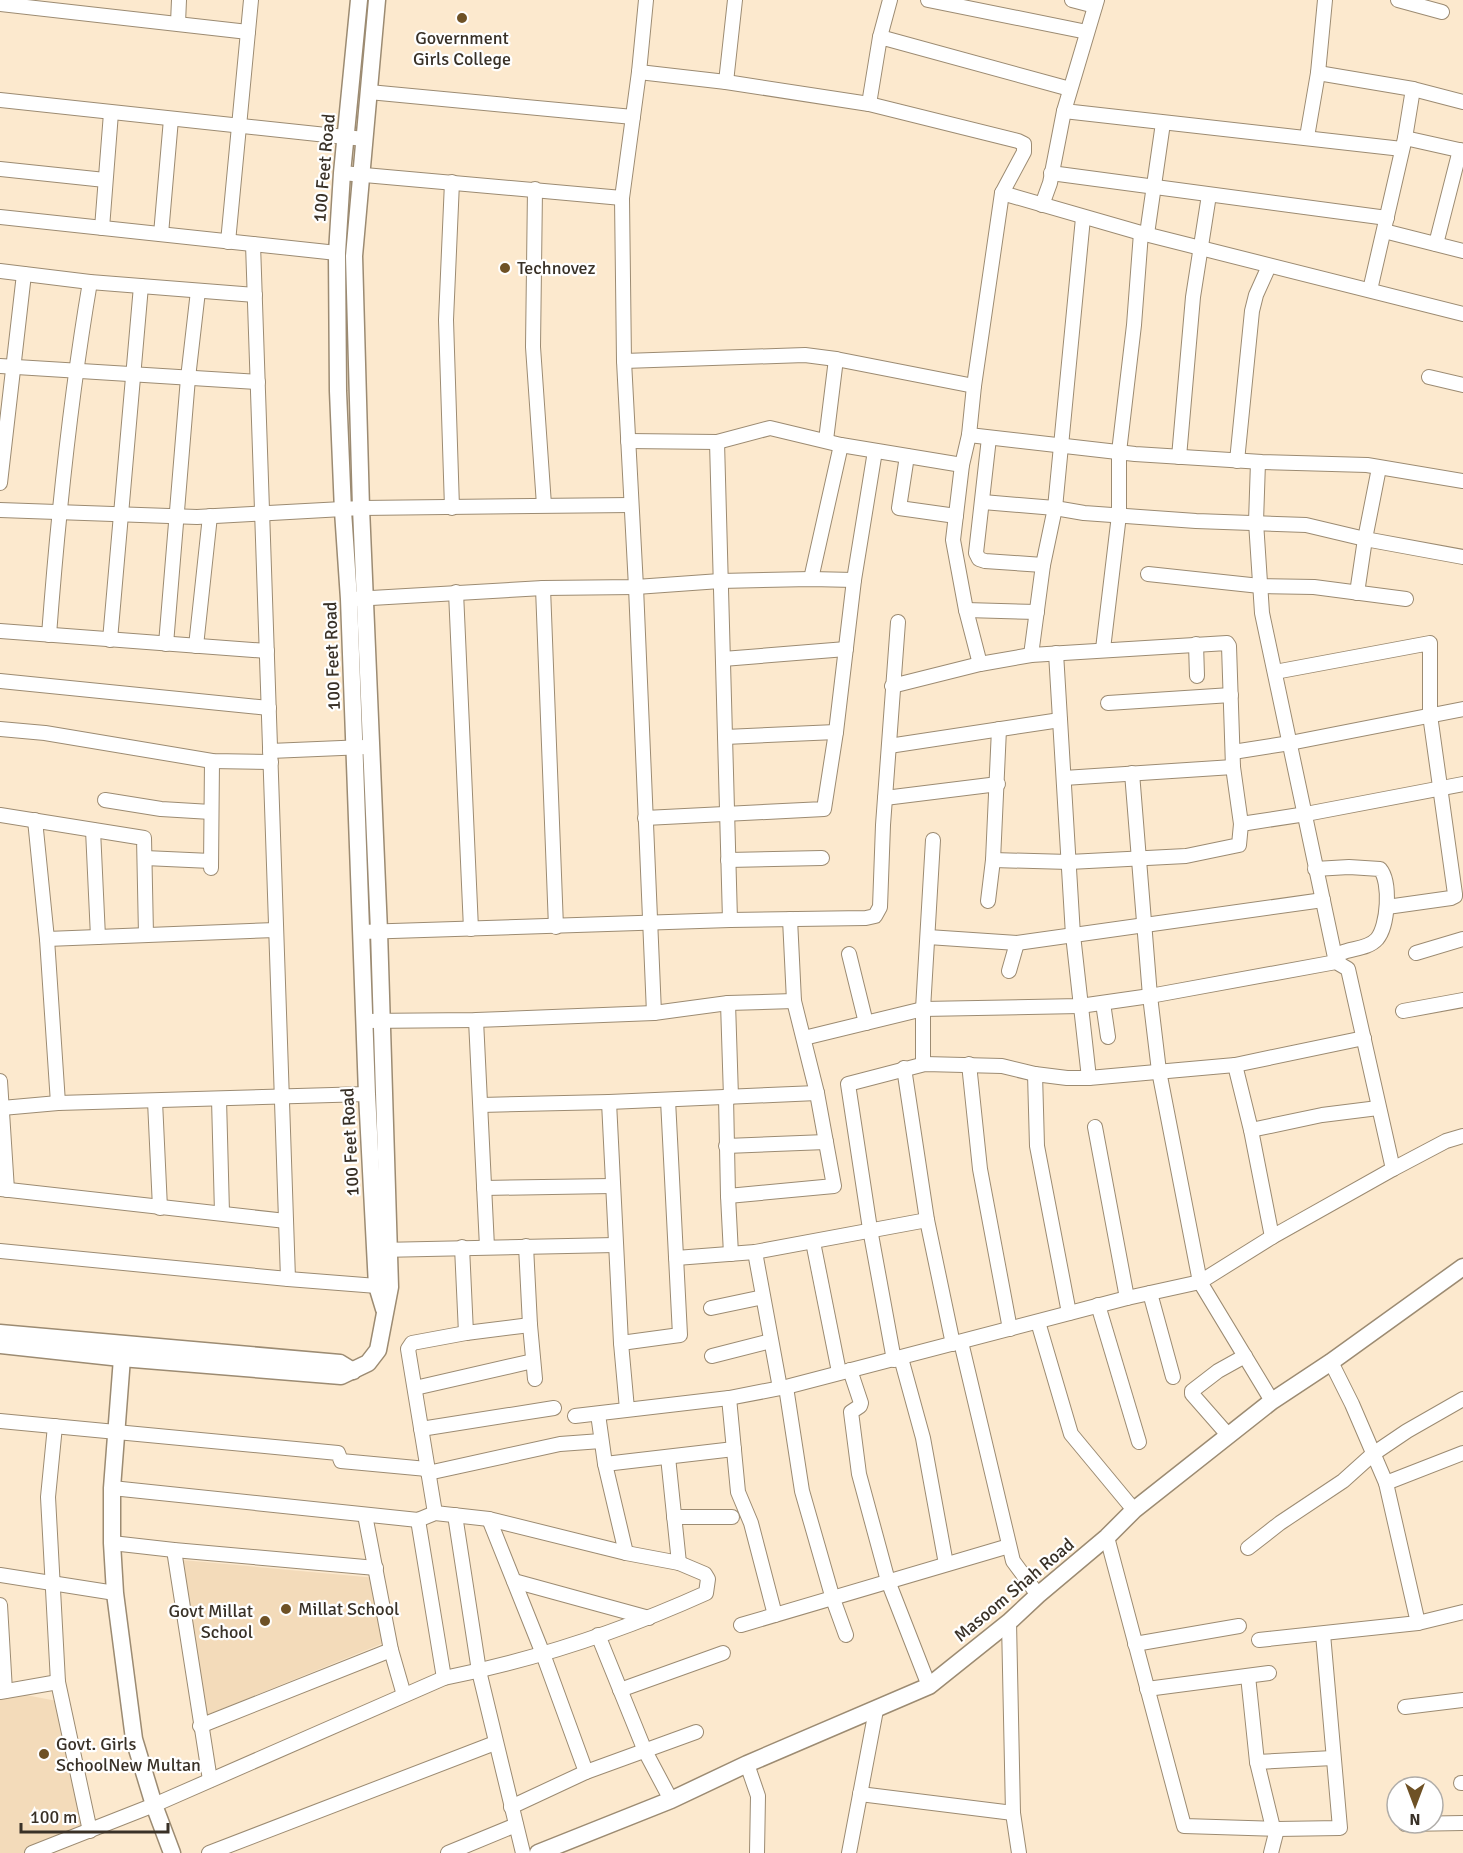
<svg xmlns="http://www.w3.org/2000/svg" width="1463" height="1853" viewBox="0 0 1463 1853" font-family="Signika,sans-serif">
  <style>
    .built { fill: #f3dbba }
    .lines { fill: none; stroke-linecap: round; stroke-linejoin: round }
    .minor-casing { stroke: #9c8b72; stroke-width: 16 }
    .major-casing { stroke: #9c8b72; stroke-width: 19 }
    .minor { stroke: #fff; stroke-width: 14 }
    .major { stroke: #fff; stroke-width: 16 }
    .poi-dot { fill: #6e5125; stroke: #fff; stroke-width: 2 }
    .labels { text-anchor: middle; stroke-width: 4.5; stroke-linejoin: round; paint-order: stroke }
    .poi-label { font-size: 18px; fill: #393127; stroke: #fff; text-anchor: start }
    .street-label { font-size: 18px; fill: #393127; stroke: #fff }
  </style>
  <rect width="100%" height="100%" fill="#fce9ce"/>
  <g class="built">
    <polygon points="182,1560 377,1578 391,1640 204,1716"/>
    <polygon points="5,1691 57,1701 85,1828 24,1853 0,1853 0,1693"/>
  </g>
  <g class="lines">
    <g class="minor-casing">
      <g id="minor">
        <polyline points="646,0 639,72 622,198 624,361 636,587 654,1013"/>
        <polyline points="928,0 1087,32"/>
        <polyline points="1072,0 1095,6"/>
        <polyline points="1097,0 1064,111 1402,149"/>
        <polyline points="1398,0 1442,12"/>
        <polyline points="0,4 248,32"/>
        <polyline points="178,23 179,0"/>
        <polyline points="880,37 890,0"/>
        <polyline points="639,72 726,82 869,104 1018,141 1024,144 1024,152 1002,193 974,386 969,435 962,465 953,540 966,610 980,664"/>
        <polyline points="1318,73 1413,89 1463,102"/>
        <polyline points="726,82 735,0"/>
        <polyline points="369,92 633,117"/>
        <polyline points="0,100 364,139"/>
        <polyline points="869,104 880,37 1070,89"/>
        <polyline points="1307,137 1318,73 1325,0"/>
        <polyline points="1405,138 1463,151"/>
        <polyline points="0,169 105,180"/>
        <polyline points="342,173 622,198"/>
        <polyline points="1051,173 1387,218"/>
        <polyline points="452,182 446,320 452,508"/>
        <polyline points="535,189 533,347 544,505"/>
        <polyline points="1002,193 1141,233 1463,314"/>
        <polyline points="1042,205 1050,183 1064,111"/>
        <polyline points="0,217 337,253"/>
        <polyline points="102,228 111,113"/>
        <polyline points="1384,231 1463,251"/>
        <polyline points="161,234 171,119"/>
        <polyline points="1147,234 1163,123"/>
        <polyline points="228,242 251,0"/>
        <polyline points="253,244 288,1279"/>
        <polyline points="1436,244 1460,150"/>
        <polyline points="0,271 90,282 255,295"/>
        <polyline points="1370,290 1405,138 1413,89"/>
        <polyline points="624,361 805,355 836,359 974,386"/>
        <polyline points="0,366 258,382"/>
        <polyline points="1429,377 1463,385"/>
        <polyline points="969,435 1135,454 1262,462 1367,465 1463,481"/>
        <polyline points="989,438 976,553 979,559 985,561 1043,565"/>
        <polyline points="826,440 836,359"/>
        <polyline points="628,441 717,442 770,428 841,445 962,465"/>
        <polyline points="717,442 730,920"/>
        <polyline points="907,456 899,508 956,516"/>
        <polyline points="1179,457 1193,297 1209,195"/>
        <polyline points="1237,461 1252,311 1256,295 1269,266"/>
        <polyline points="1258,462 1256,522 1262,613 1336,962"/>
        <polyline points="0,483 24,274"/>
        <polyline points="983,502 1055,508 1084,513 1196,521 1306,525 1365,539 1463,557"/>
        <polyline points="0,510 197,517 361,508 631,505"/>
        <polyline points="1148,574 1260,586 1314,587 1406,599"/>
        <polyline points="811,579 841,445"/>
        <polyline points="543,588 556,927"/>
        <polyline points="456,592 471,929"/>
        <polyline points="1357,593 1365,539 1379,468"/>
        <polyline points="354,599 543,588 636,587 720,581 811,579 854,580"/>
        <polyline points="966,610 1037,612"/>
        <polyline points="0,631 267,651"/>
        <path d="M49 635C58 516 70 399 90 282"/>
        <polyline points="110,640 141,286"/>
        <polyline points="166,644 188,378 198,291"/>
        <polyline points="1196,644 1197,676"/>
        <polyline points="196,646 210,516"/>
        <polyline points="1103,649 1119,515 1119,452 1134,325 1141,233"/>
        <polyline points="1056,653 1073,935 1089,1078"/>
        <polyline points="1031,655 1043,565 1055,508 1083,218"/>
        <polyline points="723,659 846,649"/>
        <polyline points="1275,672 1430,643 1430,715 1455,894 1455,896 1451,898 1387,907"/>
        <polyline points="0,681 269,708"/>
        <polyline points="892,686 980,664 1031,655 1227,643 1229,646 1233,767 1241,824 1239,845 1186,856 1069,862 993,860"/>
        <polyline points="1108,703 1231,695"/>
        <polyline points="0,729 45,733 212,761 271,762"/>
        <polyline points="725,737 836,732"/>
        <polyline points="889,746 1060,720"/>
        <polyline points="270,751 365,747"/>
        <polyline points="1233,752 1290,743 1463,709"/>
        <polyline points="1132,773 1150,996 1159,1071 1200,1282 1272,1401"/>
        <polyline points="1064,778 1233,767"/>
        <polyline points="885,798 998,784"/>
        <polyline points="105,800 161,809 211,812"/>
        <polyline points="0,815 144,838 146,935"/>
        <polyline points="645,818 824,809 836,732 854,580 875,451"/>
        <polyline points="35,820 47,939 58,1103"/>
        <polyline points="1241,824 1306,814 1463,784"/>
        <polyline points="93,830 98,937"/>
        <polyline points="145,858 211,861"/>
        <polyline points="728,860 822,858"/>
        <polyline points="211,868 212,761"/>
        <path d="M1315 869 1349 867 1380 869C1391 882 1388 926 1377 939 1368 949 1352 948 1341 953L1336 962"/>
        <polyline points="988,901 993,860 999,729"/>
        <polyline points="361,932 730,920 866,918 875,916 880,907 883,825 898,622"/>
        <polyline points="928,937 1017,943 1323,900"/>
        <polyline points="47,939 276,930"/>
        <polyline points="1416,953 1463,939"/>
        <polyline points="849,954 866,1023"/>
        <polyline points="1009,971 1017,943"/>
        <polyline points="728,1003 731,1097"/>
        <polyline points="1103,1003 1108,1037"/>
        <polyline points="1403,1011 1463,1000"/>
        <polyline points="476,1020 487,1247"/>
        <polyline points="364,1021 476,1020 654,1013 728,1003 794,1001"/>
        <polyline points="804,1038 923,1009 1080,1006 1150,996 1336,962 1348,969 1393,1169"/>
        <polyline points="925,1064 923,1060 923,1009 933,840"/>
        <polyline points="969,1064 980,1169 1010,1329"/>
        <polyline points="1235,1065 1251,1130 1272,1237"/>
        <polyline points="904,1068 927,1220 953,1344"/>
        <polyline points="1035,1074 1037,1146 1069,1313"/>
        <polyline points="0,1081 7,1190"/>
        <polyline points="726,1097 728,1196 731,1254"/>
        <polyline points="219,1099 222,1213"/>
        <polyline points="155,1101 160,1208"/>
        <polyline points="609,1102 621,1343 627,1409"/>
        <polyline points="481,1105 609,1102 817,1093"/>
        <polyline points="2,1108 58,1103 367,1094"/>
        <polyline points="1095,1127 1127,1298"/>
        <polyline points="1251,1130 1322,1115 1378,1108"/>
        <polyline points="726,1146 826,1142"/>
        <polyline points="484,1188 612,1186"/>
        <polyline points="0,1189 286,1221"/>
        <polyline points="728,1196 834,1186 817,1093 794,1001 790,919"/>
        <polyline points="813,1242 839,1372"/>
        <polyline points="526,1246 530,1325 535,1379"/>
        <polyline points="462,1247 466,1333"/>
        <polyline points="380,1250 615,1245"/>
        <polyline points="0,1251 288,1279 377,1286"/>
        <polyline points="755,1252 780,1388"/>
        <polyline points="676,1258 755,1252 927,1220"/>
        <polyline points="1150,1293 1173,1377"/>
        <polyline points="1098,1305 1139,1442"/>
        <polyline points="711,1308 763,1297"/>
        <polyline points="1038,1322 1071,1434 1134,1510"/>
        <polyline points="961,1342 1013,1561 1038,1595"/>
        <polyline points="621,1343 680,1335 668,1100"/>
        <polyline points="712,1356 771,1341"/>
        <polyline points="901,1358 923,1438 946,1564"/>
        <polyline points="894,1360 870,1229 848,1084 925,1064 1002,1066 1035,1074 1067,1078 1089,1078 1235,1065 1364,1038"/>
        <polyline points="1331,1362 1352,1404 1386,1483 1463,1453"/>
        <polyline points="850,1370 861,1403 860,1406 851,1412 859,1474 888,1581 929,1686"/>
        <polyline points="786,1387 802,1491 833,1599 846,1635"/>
        <polyline points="415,1388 533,1361"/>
        <polyline points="729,1398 738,1492 751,1523 775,1615"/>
        <polyline points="598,1414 605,1464 626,1553"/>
        <polyline points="575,1416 729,1398 786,1387 1127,1298 1200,1282 1272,1237 1393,1169 1446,1141 1463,1136"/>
        <polyline points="0,1421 338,1453 341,1461 427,1469"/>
        <polyline points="55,1426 48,1497 58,1682 90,1831"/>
        <polyline points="421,1429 554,1408"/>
        <polyline points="1228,1435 1192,1394 1192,1391 1218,1371 1245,1356"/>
        <polyline points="668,1457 679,1563"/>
        <polyline points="605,1464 734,1449"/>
        <polyline points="428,1473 560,1444 601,1441"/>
        <polyline points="435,1513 408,1349 412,1343 466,1333 530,1325"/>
        <polyline points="365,1515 391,1650 404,1695"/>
        <polyline points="455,1515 479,1671 523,1853"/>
        <polyline points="674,1517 732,1517"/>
        <polyline points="489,1519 543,1654 586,1772"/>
        <polyline points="418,1520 444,1678"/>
        <polyline points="1107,1537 1184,1826 1277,1829 1340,1828 1323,1634"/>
        <polyline points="112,1543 174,1550 376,1568"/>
        <polyline points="1248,1548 1280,1523 1343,1481 1373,1454 1407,1431 1463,1399"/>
        <polyline points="174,1550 210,1780"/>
        <polyline points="0,1575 115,1593"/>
        <polyline points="514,1581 649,1618"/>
        <polyline points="0,1605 5,1691"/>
        <polyline points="1009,1622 1013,1813 1019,1853"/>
        <polyline points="1418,1623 1463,1612"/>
        <polyline points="741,1625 1009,1546"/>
        <polyline points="598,1635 645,1751 671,1800"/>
        <polyline points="1259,1640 1418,1623 1386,1483"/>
        <polyline points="1135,1644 1239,1626"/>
        <polyline points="1248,1676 1257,1762 1273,1828"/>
        <polyline points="1147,1689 1269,1673"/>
        <polyline points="620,1690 723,1653"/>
        <polyline points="0,1692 58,1682"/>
        <polyline points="1405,1707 1463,1700"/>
        <polyline points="200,1726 391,1650"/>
        <polyline points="1257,1762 1333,1758"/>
        <polyline points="747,1764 758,1796 757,1853"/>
        <polyline points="1461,1783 1463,1783"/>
        <polyline points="860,1794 1013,1813"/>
        <polyline points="511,1807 586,1772 696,1732"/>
        <polyline points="1405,1824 1463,1823"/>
        <path d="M32 1853 154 1805 444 1678C534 1660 622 1631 706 1593L708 1579 705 1574 679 1563 626 1553 489 1519 435 1513 418 1520 112 1488"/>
        <polyline points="209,1853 495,1743"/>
        <polyline points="448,1853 516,1825"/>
        <polyline points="849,1853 876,1710"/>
        <polyline points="1271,1853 1277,1829"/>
      </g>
    </g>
    <g class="major-casing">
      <g id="major">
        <polyline points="359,0 342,173 337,253 338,391 343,511 349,599 367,1094 377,1286 384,1309"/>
        <polyline points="0,1333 340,1363 353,1371"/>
        <polyline points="0,1345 121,1358 341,1376 368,1363 378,1350 390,1287 379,931 361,508 354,256 377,0"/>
        <polyline points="123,1345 112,1488 112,1543 115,1593 134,1739 154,1805 172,1853"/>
        <polyline points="538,1853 671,1800 747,1764 929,1686 1009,1622 1038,1595 1107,1537 1134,1510 1272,1401 1331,1362 1463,1267"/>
      </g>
    </g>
    <use href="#minor" class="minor"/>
    <use href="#major" class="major"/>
  </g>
  <g class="poi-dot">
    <circle cx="462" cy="18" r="6"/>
    <circle cx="505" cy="268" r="6"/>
    <circle cx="286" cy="1609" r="6"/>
    <circle cx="265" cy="1621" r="6"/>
    <circle cx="44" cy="1754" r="6"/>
  </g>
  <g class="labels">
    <g class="poi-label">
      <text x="462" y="44" text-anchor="middle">Government<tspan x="462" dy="21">Girls College</tspan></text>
      <text x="517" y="274">Technovez</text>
      <text x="298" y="1615">Millat School</text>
      <text x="253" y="1617" text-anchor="end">Govt Millat<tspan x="253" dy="21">School</tspan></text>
      <text x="56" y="1750">Govt. Girls<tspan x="56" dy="21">SchoolNew Multan</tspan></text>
    </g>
    <g class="street-label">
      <text transform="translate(324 168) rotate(-85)" y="6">100 Feet Road</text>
      <text transform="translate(332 656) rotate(-92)" y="6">100 Feet Road</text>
      <text transform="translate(350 1142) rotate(-93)" y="6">100 Feet Road</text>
      <text transform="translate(1014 1590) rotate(-40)" y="6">Masoom Shah Road</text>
    </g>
  </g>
  <g transform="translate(1415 1805) rotate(180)"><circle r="28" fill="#ffffff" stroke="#b0ada9" stroke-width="1.5"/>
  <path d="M0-4.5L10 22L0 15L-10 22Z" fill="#6e5125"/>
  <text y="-9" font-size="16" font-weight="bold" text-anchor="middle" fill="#393127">N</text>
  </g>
  <path d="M21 1823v9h147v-9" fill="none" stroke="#393127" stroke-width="3"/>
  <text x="30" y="1823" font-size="18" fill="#393127" stroke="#ffffff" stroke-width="4.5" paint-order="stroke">100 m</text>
</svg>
